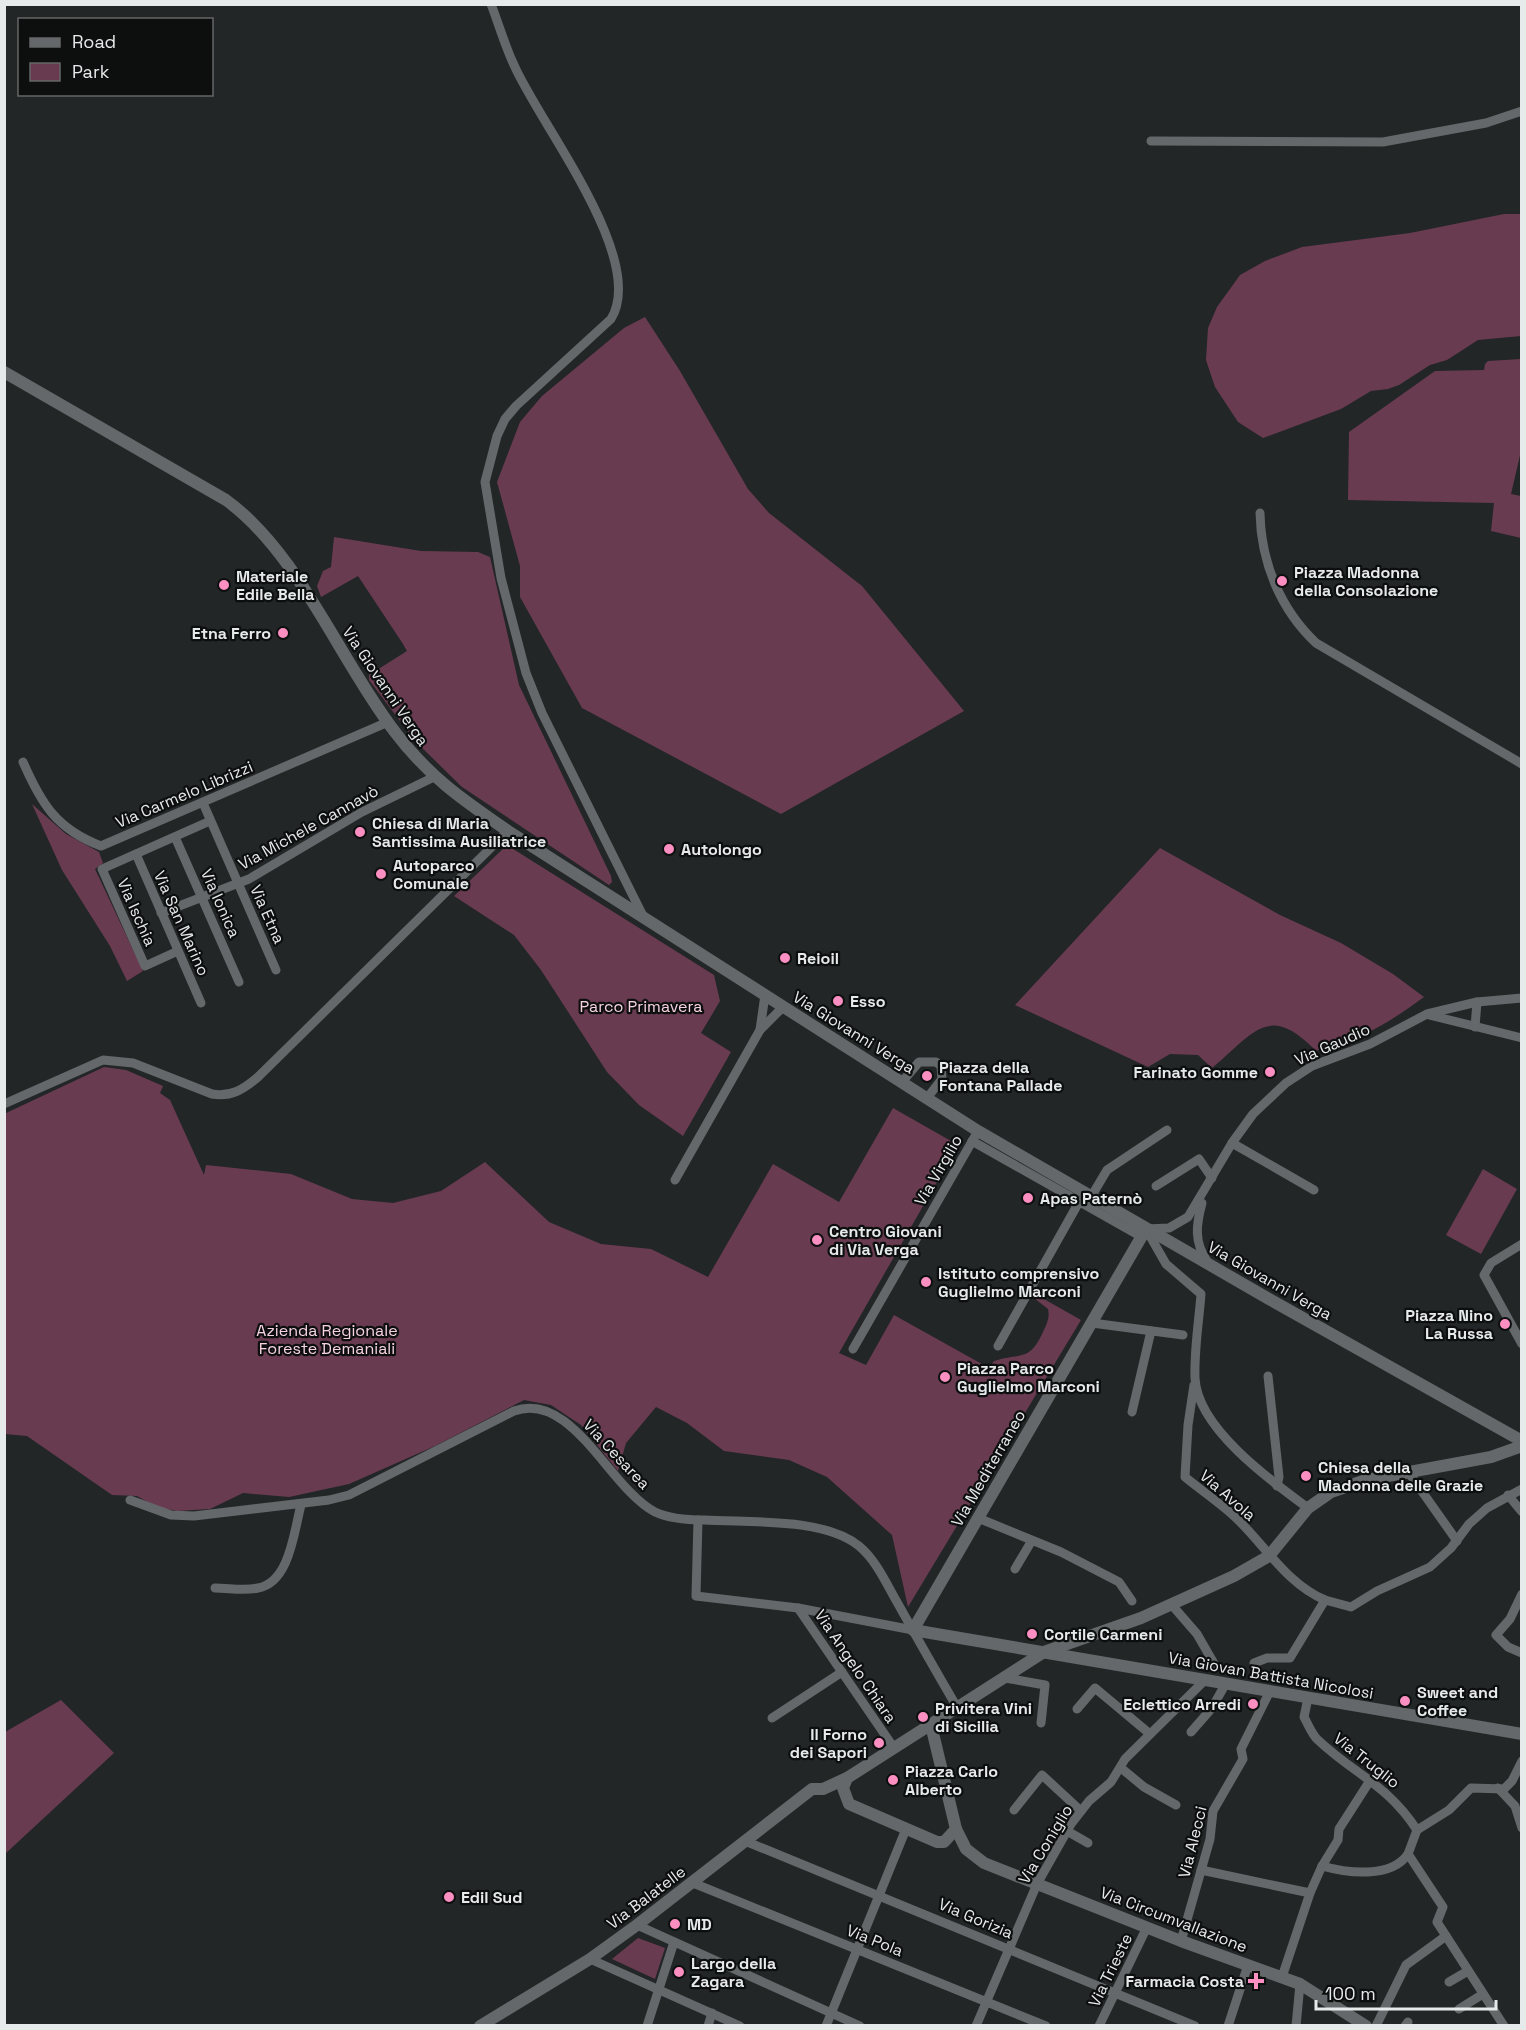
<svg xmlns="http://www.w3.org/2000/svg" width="1526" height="2030" viewBox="0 0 1526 2030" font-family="'Space Grotesk',sans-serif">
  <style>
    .green { fill: #693b50 }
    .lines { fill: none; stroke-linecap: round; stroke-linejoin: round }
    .minor { stroke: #64686a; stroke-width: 9 }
    .tertiary { stroke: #64686a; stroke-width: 12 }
    .poi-dot { fill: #fc8fc2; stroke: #0d0f0f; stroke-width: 2 }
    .labels { text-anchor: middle; stroke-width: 4.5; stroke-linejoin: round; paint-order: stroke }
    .poi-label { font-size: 16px; font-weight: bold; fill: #e7eaeb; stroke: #0d0f0f; text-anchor: start }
    .street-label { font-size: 16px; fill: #e7eaeb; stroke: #0d0f0f }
    .park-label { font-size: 16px; fill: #f7d3e2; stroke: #0d0f0f }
  </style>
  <rect width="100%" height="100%" fill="#222627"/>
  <g class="green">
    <polygon points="1504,214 1521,214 1521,336 1478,340 1447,360 1430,365 1399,385 1388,389 1371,391 1341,409 1263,438 1238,422 1215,387 1206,360 1208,328 1217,307 1240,275 1265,261 1302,247 1410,233"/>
    <polygon points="645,317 680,371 748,489 769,513 862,586 964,711 781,814 582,708 520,597 520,566 497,482 520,422 542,396 624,328"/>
    <polygon points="1521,359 1521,451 1511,494 1521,496 1521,538 1491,531 1494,503 1348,500 1349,432 1435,371 1484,370 1485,364 1488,361"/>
    <polygon points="334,537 421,551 478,552 490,557 519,685 611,876 612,882 609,885 462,787 416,742 369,680 369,675 407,651 403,644 358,576 321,597 317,586 323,571 331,567"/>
    <polygon points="32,804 66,834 99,852 103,863 95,869 143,971 127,981 110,946 62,870"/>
    <polygon points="507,845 714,975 720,1001 701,1033 731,1052 683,1136 639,1105 607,1072 541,970 514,935 454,896"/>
    <path d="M1160 848 1280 915 1341 943 1393 974 1424 997C1386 1025 1361 1039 1316 1051 1268 1002 1254 1033 1212 1068L1198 1055 1170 1054 1148 1067 1015 1005Z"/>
    <path d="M104 1067 126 1070 163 1086 160 1093 170 1100 204 1175 206 1165 291 1174 352 1199 393 1203 441 1191 485 1162 549 1222 601 1244 651 1249 708 1277 773 1164 839 1202 893 1108 958 1145 839 1353 866 1365 894 1315 989 1368 994 1361C1020 1352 1029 1363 1043 1332 1047 1323 1050 1318 1048 1309L1034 1298 1035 1294 1081 1320 908 1607 892 1535 827 1477 789 1460 724 1451 687 1423 656 1407 626 1443 618 1471 581 1425 551 1405 524 1400 435 1446 349 1484 289 1497 243 1493 210 1509 177 1511 156 1507 137 1496 112 1495 27 1436 5 1434 4 1114Z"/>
    <polygon points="1483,1169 1517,1189 1481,1254 1446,1235"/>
    <polygon points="61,1700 114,1753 5,1854 5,1732"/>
    <polygon points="638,1938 665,1948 655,1979 612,1959"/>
  </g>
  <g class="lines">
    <g class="minor">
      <path d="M491 4C499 25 505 46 514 65 539 123 648 259 611 319L516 406 505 419 497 436 485 482 501 578 526 673 542 713 643 916"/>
      <polyline points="1151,141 1383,142 1486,123 1522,111"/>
      <path d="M1260 513C1261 562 1280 609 1316 643L1522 764"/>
      <path d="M23 762C41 803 56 829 101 846L388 722"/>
      <polyline points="203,803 276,970"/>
      <polyline points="175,837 239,982"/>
      <polyline points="136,854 201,1003"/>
      <polyline points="161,913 249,879 362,812 434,777"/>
      <polyline points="178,951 145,966 102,869 210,821"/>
      <polyline points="1429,1015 1522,1038"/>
      <polyline points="1475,1027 1477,1002"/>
      <polyline points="760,1030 783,1007"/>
      <polyline points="902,1082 919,1062 936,1062 941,1066 942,1079 927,1098"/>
      <path d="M4 1104 103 1060 133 1063 212 1094C231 1097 243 1090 258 1077L508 831"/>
      <polyline points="972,1141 1142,1237"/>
      <polyline points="1232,1143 1314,1190"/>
      <polyline points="675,1180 760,1030 765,995"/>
      <polyline points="1156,1186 1199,1159 1212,1178"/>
      <polyline points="1091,1197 1107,1170 1167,1130"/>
      <path d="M1202 1203C1196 1225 1194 1242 1207 1261"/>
      <polyline points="1522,1244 1491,1263 1484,1275 1522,1344"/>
      <polyline points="1092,1323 1183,1335"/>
      <polyline points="998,1346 1079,1202"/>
      <polyline points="853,1349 978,1131"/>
      <polyline points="1268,1376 1279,1477 1277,1486"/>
      <path d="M1194 1385 1188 1425 1185 1477C1201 1490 1217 1501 1233 1515 1263 1542 1285 1583 1325 1600"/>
      <polyline points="1132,1412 1151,1331"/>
      <polyline points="1409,1473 1457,1541"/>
      <polyline points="1508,1495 1522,1512"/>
      <path d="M130 1500 171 1515 194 1516 329 1500 349 1495 514 1411C572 1390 610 1489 655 1512 670 1519 687 1520 704 1520 749 1523 823 1517 859 1546 876 1560 886 1583 897 1602 917 1638 937 1673 958 1709"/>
      <path d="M1308 1508C1271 1481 1197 1428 1195 1378 1194 1350 1199 1321 1201 1294L1166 1264 1146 1229 1169 1228 1188 1217 1232 1143 1253 1114 1286 1083 1312 1066 1370 1044 1427 1014 1477 1002 1522 998"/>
      <polyline points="978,1518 1061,1552 1119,1582 1132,1601"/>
      <polyline points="698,1520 696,1596 798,1608 913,1630"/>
      <polyline points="1015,1569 1031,1542"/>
      <path d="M215 1588C229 1588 244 1591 258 1588 290 1582 294 1531 301 1505"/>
      <polyline points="1522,1594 1510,1619 1496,1635 1508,1647 1522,1653"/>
      <polyline points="1171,1604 1197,1634 1216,1667"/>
      <polyline points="798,1608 894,1748"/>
      <polyline points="1254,1663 1267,1658 1290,1658 1325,1600 1351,1607 1377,1591 1430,1567 1451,1548 1469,1524 1487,1508 1522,1489"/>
      <polyline points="1005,1678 1045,1685 1041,1723"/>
      <path d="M1308 1698 1304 1717C1308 1724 1312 1735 1318 1740 1355 1775 1387 1784 1417 1830"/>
      <polyline points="1077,1709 1095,1688 1150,1734"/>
      <polyline points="772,1718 842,1672"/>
      <polyline points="1191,1732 1212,1708 1226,1683"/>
      <polyline points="1121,1768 1144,1787 1176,1805"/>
      <polyline points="1498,1788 1515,1806 1522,1828"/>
      <polyline points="1014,1810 1042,1775 1081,1811"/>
      <polyline points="1417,1830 1408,1854 1443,1907 1437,1922 1504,2026"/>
      <polyline points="1417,1830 1449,1810 1471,1788 1504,1789 1512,1781 1522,1761"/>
      <polyline points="1067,1831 1088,1843"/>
      <polyline points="745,1841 1195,2026"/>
      <path d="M1322 1866C1347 1873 1391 1879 1408 1854"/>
      <polyline points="1201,1870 1310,1893"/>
      <polyline points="693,1883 1046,2026"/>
      <polyline points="637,1925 860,2026"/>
      <polyline points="1181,1941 1210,1839 1213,1811 1243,1759 1241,1749 1270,1691"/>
      <polyline points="590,1959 740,2026"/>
      <polyline points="1282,1977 1310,1893 1322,1866 1338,1840 1339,1829 1371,1779"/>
      <polyline points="1449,1982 1468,1971"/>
      <polyline points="1459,2009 1483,1994"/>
      <polyline points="647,2026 674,1942"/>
      <polyline points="708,2026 712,2013"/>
      <polyline points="826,2026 906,1829"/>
      <polyline points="976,2026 1037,1884 1071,1824 1089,1801 1111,1782 1125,1759 1205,1680"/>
      <polyline points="1099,2026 1147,1927"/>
      <polyline points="1228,2026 1248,1965"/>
      <polyline points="1296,2026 1300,1984"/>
      <polyline points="1376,2026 1406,1965 1446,1936"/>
      <polyline points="1405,2026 1408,2022"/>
    </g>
    <g class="tertiary">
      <path d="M4 372 226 500C299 553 340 661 395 732 429 777 463 800 508 831L978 1131 1269 1299 1522 1441"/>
      <polyline points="1146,1229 913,1630 1522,1734"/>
      <polyline points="847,1778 843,1788 849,1804 937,1842 944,1842 956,1829 931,1725"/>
      <polyline points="956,1829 966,1849 984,1863 1181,1941 1300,1984 1366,2026"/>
      <polyline points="480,2026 590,1959 637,1925 812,1789 823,1789 847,1778 1044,1652 1141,1618 1234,1576 1269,1556 1308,1508 1331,1492 1366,1480 1491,1457 1522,1446"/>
    </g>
  </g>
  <g class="poi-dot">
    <circle cx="1282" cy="581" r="6"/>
    <circle cx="224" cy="585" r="6"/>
    <circle cx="283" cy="633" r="6"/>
    <circle cx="360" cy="832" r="6"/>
    <circle cx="669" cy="849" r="6"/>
    <circle cx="381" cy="874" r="6"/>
    <circle cx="785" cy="958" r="6"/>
    <circle cx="838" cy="1001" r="6"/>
    <circle cx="1270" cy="1072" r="6"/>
    <circle cx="927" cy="1076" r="6"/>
    <circle cx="1028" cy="1198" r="6"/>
    <circle cx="817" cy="1240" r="6"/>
    <circle cx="926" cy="1282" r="6"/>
    <circle cx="1505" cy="1324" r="6"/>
    <circle cx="945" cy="1377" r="6"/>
    <circle cx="1306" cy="1476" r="6"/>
    <circle cx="1032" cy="1634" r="6"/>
    <circle cx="1405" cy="1701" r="6"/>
    <circle cx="1253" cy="1704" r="6"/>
    <circle cx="923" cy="1717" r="6"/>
    <circle cx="879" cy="1743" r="6"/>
    <circle cx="893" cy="1780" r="6"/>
    <circle cx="449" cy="1897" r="6"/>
    <circle cx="675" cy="1924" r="6"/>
    <circle cx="679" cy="1972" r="6"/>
    <path d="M1253 1972h6v6h6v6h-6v6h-6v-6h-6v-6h6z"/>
  </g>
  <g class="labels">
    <g class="poi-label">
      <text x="1294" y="578">Piazza Madonna<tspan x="1294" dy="18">della Consolazione</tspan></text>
      <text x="236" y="582">Materiale<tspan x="236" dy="18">Edile Bella</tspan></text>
      <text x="271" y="639" text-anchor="end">Etna Ferro</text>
      <text x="372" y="829">Chiesa di Maria<tspan x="372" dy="18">Santissima Ausiliatrice</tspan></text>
      <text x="681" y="855">Autolongo</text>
      <text x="393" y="871">Autoparco<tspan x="393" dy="18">Comunale</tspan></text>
      <text x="797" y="964">Reioil</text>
      <text x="850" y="1007">Esso</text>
      <text x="939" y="1073">Piazza della<tspan x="939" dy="18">Fontana Pallade</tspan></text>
      <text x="1258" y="1078" text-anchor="end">Farinato Gomme</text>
      <text x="1040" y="1204">Apas Paternò</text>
      <text x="829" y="1237">Centro Giovani<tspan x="829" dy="18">di Via Verga</tspan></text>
      <text x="938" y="1279">Istituto comprensivo<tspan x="938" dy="18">Guglielmo Marconi</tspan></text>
      <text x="1493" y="1321" text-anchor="end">Piazza Nino<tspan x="1493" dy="18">La Russa</tspan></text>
      <text x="957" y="1374">Piazza Parco<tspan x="957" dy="18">Guglielmo Marconi</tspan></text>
      <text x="1318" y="1473">Chiesa della<tspan x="1318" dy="18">Madonna delle Grazie</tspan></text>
      <text x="1044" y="1640">Cortile Carmeni</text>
      <text x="1417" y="1698">Sweet and<tspan x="1417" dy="18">Coffee</tspan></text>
      <text x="1241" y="1710" text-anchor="end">Eclettico Arredi</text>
      <text x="935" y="1714">Privitera Vini<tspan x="935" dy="18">di Sicilia</tspan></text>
      <text x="867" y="1740" text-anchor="end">Il Forno<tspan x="867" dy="18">dei Sapori</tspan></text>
      <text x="905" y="1777">Piazza Carlo<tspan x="905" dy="18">Alberto</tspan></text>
      <text x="461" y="1903">Edil Sud</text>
      <text x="687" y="1930">MD</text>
      <text x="691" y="1969">Largo della<tspan x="691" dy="18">Zagara</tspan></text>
      <text x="1244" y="1987" text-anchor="end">Farmacia Costa</text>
    </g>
    <g class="street-label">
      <text transform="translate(386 686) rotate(56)" y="6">Via Giovanni Verga</text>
      <text transform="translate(184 794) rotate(-23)" y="6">Via Carmelo Librizzi</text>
      <text transform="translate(308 827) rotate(-29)" y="6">Via Michele Cannavò</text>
      <text transform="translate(221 903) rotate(66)" y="6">Via Ionica</text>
      <text transform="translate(137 912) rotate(66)" y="6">Via Ischia</text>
      <text transform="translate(268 914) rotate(66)" y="6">Via Etna</text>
      <text transform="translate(182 923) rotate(66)" y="6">Via San Marino</text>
      <text transform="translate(854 1032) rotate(32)" y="6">Via Giovanni Verga</text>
      <text transform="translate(1332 1044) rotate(-24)" y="6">Via Gaudio</text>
      <text transform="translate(938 1170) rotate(-60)" y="6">Via Virgilio</text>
      <text transform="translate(1270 1280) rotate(30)" y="6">Via Giovanni Verga</text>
      <text transform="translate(617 1454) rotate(47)" y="6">Via Cesarea</text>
      <text transform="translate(988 1468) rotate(-60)" y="6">Via Mediterraneo</text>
      <text transform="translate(1228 1495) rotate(41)" y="6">Via Avola</text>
      <text transform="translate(856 1666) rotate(56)" y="6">Via Angelo Chiara</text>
      <text transform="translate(1271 1675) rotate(10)" y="6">Via Giovan Battista Nicolosi</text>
      <text transform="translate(1367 1760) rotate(38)" y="6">Via Truglio</text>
      <text transform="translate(1192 1842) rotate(-76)" y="6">Via Alecci</text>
      <text transform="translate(1045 1844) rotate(-59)" y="6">Via Coniglio</text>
      <text transform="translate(646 1897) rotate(-37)" y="6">Via Balatelle</text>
      <text transform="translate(976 1918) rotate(23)" y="6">Via Gorizia</text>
      <text transform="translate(1174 1919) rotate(21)" y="6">Via Circumvallazione</text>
      <text transform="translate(875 1940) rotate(22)" y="6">Via Pola</text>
      <text transform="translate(1110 1970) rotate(-64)" y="6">Via Trieste</text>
    </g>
    <g class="park-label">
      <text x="641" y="1012">Parco Primavera</text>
      <text x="327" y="1336">Azienda Regionale<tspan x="327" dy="18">Foreste Demaniali</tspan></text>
    </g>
  </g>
  <rect width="1526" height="2030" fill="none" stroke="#e7eaeb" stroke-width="12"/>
  <rect x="18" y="18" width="195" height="78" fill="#0d0f0f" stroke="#646767" stroke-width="1.5"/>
  <rect x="30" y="38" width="30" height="9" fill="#64686a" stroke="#646767" stroke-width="1.5"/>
  <text x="72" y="48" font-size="18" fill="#e7eaeb">Road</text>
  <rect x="30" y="63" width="30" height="18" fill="#693b50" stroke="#646767" stroke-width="1.5"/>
  <text x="72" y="78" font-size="18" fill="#e7eaeb">Park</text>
  <path d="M1316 2000v9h180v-9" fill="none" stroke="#e7eaeb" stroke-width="3"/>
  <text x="1325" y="2000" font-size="18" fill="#e7eaeb" stroke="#0d0f0f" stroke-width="4.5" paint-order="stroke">100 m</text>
</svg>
